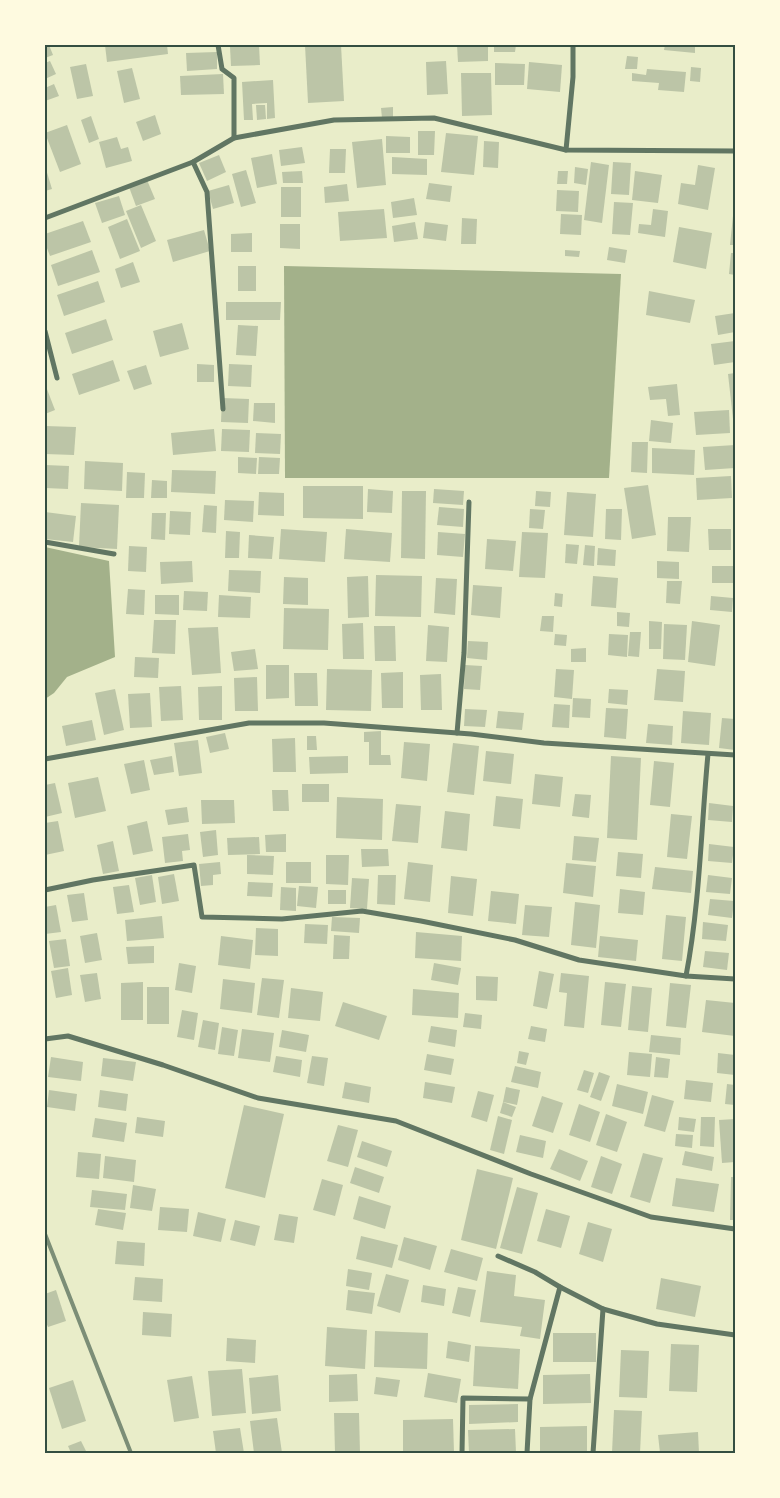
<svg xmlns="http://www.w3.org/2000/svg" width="780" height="1498" viewBox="0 0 780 1498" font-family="Lora,serif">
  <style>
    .water { fill: #a3b18a }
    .building { fill: #bcc5a7 }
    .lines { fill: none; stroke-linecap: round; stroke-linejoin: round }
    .minor { stroke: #617663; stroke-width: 5 }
    .rail { stroke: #7c8e77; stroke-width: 4 }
    .neatline { fill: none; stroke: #344e41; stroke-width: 2 }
  </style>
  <rect width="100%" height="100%" fill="#e9edc9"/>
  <g class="water">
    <polygon points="284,266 621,274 609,478 285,478"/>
    <polygon points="45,547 109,561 115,657 67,677 54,693 45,699"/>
  </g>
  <g class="building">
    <polygon points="45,45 49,45 53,55 45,58"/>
    <polygon points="105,45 167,45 168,54 107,62"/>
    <polygon points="259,45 260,65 231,66 230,47"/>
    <polygon points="305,45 341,45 344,101 308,103"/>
    <polygon points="457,45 488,45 488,61 458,62"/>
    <polygon points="494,45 516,45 515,52 494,52"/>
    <polygon points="665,45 695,45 695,53 664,50"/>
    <polygon points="217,52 217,69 187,71 186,53"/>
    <polygon points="627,56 638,57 637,69 625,69"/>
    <polygon points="50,61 56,74 45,79 45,63"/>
    <polygon points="446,61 448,94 427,95 426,62"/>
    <polygon points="529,62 562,65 560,92 527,89"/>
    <polygon points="495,63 525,64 524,85 495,85"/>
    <polygon points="86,64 93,96 77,99 70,67"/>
    <polygon points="691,67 701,68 700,82 690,81"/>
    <polygon points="132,68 140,99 124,103 117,71"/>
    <polygon points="647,69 686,72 684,92 658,90 659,83 632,81 632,73 646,75"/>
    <polygon points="461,73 491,73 492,115 462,116"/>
    <polygon points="223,74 224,94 181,95 180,76"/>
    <polygon points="273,80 275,118 267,119 267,103 252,104 253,120 244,120 242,82"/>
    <polygon points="54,84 59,96 45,101 45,88"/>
    <polygon points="256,105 265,105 266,119 257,120"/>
    <polygon points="393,107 393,117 382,118 381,108"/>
    <polygon points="155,115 161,134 143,141 136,122"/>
    <polygon points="91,116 99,139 89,143 81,120"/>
    <polygon points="67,125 81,164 60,172 45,133"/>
    <polygon points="418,131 435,131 434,155 418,155"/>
    <polygon points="446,133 478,136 474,175 441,172"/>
    <polygon points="386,136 410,137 410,153 386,153"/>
    <polygon points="117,137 121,149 128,147 132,161 106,168 99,142"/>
    <polygon points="382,139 386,185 357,188 352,142"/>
    <polygon points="484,141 499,142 498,168 483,167"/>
    <polygon points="302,147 305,163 281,166 279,150"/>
    <polygon points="330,149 346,149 345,173 329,173"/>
    <polygon points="272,154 277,184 257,188 251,158"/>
    <polygon points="219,155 226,172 207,181 199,163"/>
    <polygon points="392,157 427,159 427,175 392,174"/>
    <polygon points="591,162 609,165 602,223 584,220"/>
    <polygon points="613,162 631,163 629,195 611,194"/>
    <polygon points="698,165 715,168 708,210 678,204 681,183 695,185"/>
    <polygon points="45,166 52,189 45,191"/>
    <polygon points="575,167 588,169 586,185 574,183"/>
    <polygon points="246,170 256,203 241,207 232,174"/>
    <polygon points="302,171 303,183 283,183 282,172"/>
    <polygon points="558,171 568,171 567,184 557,184"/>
    <polygon points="635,171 662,175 658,203 632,200"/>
    <polygon points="147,180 155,199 136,206 129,187"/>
    <polygon points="429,183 452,186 450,202 426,199"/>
    <polygon points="347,184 349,201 325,203 324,187"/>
    <polygon points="229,185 234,203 213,209 208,191"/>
    <rect x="281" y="187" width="20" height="30"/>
    <polygon points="557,190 579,191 578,212 556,211"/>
    <polygon points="119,196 125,215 102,223 95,203"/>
    <polygon points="414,198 417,215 393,218 391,202"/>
    <polygon points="614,202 633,203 630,235 612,234"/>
    <polygon points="141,205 156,241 141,248 126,211"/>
    <polygon points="734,206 735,206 735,245 730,245"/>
    <polygon points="384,209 387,238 340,241 338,212"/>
    <polygon points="653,209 668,211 665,237 638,233 639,224 651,225"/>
    <polygon points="561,214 582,215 581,235 560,234"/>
    <polygon points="462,218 477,219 476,244 461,244"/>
    <polygon points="127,219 140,251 120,259 108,227"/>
    <polygon points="83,221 91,242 50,256 45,243 45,234"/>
    <polygon points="415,222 418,239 394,242 392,226"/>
    <polygon points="425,222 448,225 446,241 423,238"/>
    <polygon points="280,224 300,224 300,249 280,248"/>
    <polygon points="679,227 712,233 706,269 673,262"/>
    <polygon points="204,230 210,251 173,262 167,240"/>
    <polygon points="252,233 252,252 231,252 231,234"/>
    <polygon points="609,247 627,250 625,263 607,260"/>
    <polygon points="92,250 100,272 58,286 51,265"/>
    <polygon points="565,250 580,251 579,257 565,256"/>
    <polygon points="731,253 735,253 735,275 729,274"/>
    <polygon points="133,262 140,282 121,288 115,269"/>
    <rect x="238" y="266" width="18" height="25"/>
    <polygon points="98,281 105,302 64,316 57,295"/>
    <polygon points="649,291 695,300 690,323 646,315"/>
    <polygon points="226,302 281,302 280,320 226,320"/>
    <polygon points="735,313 735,332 718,335 715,316"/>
    <polygon points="106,319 113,340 72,354 65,333"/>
    <polygon points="182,323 189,349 160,357 153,331"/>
    <polygon points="238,325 258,326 256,356 236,355"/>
    <polygon points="735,341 735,362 714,365 711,344"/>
    <polygon points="113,360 120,381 79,395 72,374"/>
    <polygon points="197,364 214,365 214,382 197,382"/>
    <polygon points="229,364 252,365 251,387 228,386"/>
    <polygon points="146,365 152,384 134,390 127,371"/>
    <polygon points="735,373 735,419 733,419 728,374"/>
    <polygon points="45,384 55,410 45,414"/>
    <polygon points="677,384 680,415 668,416 666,399 650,400 648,387"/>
    <polygon points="222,398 249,399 248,423 221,422"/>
    <polygon points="254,403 275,403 275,423 253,421"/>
    <polygon points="729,410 730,433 696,435 694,412"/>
    <polygon points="651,420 673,423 671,443 649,441"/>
    <polygon points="45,426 76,427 74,455 45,454"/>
    <polygon points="214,429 216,451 173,455 171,433"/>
    <polygon points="222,429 250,430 249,452 221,451"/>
    <polygon points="256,433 281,434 280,454 255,453"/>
    <polygon points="632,442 648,442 647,473 631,472"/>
    <polygon points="735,445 735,468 705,470 703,447"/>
    <polygon points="652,448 695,450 694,475 652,473"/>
    <polygon points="238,457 257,458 256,474 238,473"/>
    <polygon points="259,457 280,458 279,474 258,474"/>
    <polygon points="85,461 123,463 122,491 84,489"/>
    <polygon points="45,465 69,466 68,489 45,488"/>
    <polygon points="172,470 216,471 215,494 171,492"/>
    <polygon points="127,472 145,473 144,498 126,498"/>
    <polygon points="731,476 732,498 697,500 696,478"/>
    <polygon points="152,480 167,481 167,498 151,498"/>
    <polygon points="648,485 656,535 632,539 624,488"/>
    <polygon points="303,486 363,486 363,519 303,518"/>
    <polygon points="368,489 393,491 392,513 367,512"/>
    <polygon points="434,489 464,491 463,505 433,503"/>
    <polygon points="402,491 426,491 425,559 401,558"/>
    <polygon points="536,491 551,492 550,507 535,506"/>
    <polygon points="259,492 284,493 284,516 258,515"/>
    <polygon points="567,492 596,494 593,537 564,535"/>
    <polygon points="225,500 254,501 253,522 224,520"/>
    <polygon points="81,503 119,505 117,549 79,547"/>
    <polygon points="204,505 217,506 216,533 202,532"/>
    <polygon points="439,507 464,509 463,527 437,525"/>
    <polygon points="530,509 545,510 543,529 529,528"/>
    <polygon points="606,509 622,509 621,540 605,539"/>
    <polygon points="170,511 191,512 190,535 169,534"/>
    <polygon points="45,512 76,516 73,542 45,539"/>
    <polygon points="152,513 166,513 165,540 151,539"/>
    <polygon points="668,517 691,517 689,552 667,551"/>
    <polygon points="281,529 327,532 325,562 279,559"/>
    <polygon points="346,529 392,533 390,562 344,559"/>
    <polygon points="708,529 731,529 731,550 709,550"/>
    <polygon points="226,531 240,532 239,558 225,558"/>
    <polygon points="438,532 465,534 463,557 437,555"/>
    <polygon points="522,532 548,533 545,578 519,577"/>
    <polygon points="249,535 274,537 272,559 248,558"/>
    <polygon points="487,539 516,541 513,571 485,569"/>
    <polygon points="566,544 579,545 577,564 565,563"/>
    <polygon points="585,545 595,546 594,566 583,565"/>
    <polygon points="129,546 147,547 146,572 128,571"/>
    <polygon points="598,548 616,550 615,566 597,565"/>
    <polygon points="192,561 193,582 161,584 160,562"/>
    <polygon points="657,561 679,562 679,579 657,578"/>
    <rect x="712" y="566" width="22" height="17"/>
    <polygon points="229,570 261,571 260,593 228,591"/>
    <polygon points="376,575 422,576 421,617 375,616"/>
    <polygon points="368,576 369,617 348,618 347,577"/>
    <polygon points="593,576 618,578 616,608 591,606"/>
    <polygon points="284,577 308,578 308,605 283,604"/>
    <polygon points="436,578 457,579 455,615 434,613"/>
    <polygon points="667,581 682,581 680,604 666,603"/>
    <polygon points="473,585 502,587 500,618 471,615"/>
    <polygon points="128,589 145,590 144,615 126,614"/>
    <polygon points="184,591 208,592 207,611 183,610"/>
    <polygon points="555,593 563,594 562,607 554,606"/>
    <polygon points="155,595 179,595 179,615 155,614"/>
    <polygon points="219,595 251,597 250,618 218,617"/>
    <polygon points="711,596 733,598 732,612 710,610"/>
    <polygon points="284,608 329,609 328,650 283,649"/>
    <polygon points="617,612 630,613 629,627 617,626"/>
    <polygon points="542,616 554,616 553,632 540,631"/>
    <polygon points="154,620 176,620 175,654 152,653"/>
    <polygon points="649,621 662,622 661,649 649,649"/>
    <polygon points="692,621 720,625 715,666 688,662"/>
    <polygon points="363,623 364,659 343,659 342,624"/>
    <polygon points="664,624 687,625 685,660 663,659"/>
    <polygon points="428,625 449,627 447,662 426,661"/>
    <polygon points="374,626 395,626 396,661 375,661"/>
    <polygon points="218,627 221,673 192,675 188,628"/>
    <polygon points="630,632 641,632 639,657 628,656"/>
    <polygon points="555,634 567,635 566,646 554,645"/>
    <polygon points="609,634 628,635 627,657 608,655"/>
    <polygon points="468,641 488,642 487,660 467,658"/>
    <polygon points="586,648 586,662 571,662 571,649"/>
    <polygon points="255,649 258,669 234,671 231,652"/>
    <polygon points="135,657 159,658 158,678 134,677"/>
    <polygon points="266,665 289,665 289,698 266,699"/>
    <polygon points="465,665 482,666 480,690 464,689"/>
    <polygon points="327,669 372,670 371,711 326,710"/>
    <polygon points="556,669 574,670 572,699 554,697"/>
    <polygon points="657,669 685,671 683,702 654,700"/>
    <polygon points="403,672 403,708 382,708 381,673"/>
    <polygon points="294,673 317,673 318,706 295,706"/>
    <polygon points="441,674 442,710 421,710 420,675"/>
    <polygon points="257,677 258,711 235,711 234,678"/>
    <polygon points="181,686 183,720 161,721 159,687"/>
    <polygon points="222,686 222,720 199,720 198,687"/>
    <polygon points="115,689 124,730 104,735 95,693"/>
    <polygon points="609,689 628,690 627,705 608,703"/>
    <polygon points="150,693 152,727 130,728 128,694"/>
    <polygon points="573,698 591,699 590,718 572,717"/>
    <polygon points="554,704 570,705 569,728 552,727"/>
    <polygon points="606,708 628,709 626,739 604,737"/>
    <polygon points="465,709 487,710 485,727 464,726"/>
    <polygon points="498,711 524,713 522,730 496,728"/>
    <polygon points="683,711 711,713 709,745 681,743"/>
    <polygon points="722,718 735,719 735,750 719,748"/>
    <polygon points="92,720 96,740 66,746 62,726"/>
    <polygon points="648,724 673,726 672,745 646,743"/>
    <polygon points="381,731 381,755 390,755 391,765 369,765 369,742 364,742 364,732"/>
    <polygon points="225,733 229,749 210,753 206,737"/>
    <polygon points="307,736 316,736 317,750 307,750"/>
    <polygon points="295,738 296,772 273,772 272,739"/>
    <polygon points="198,740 202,773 179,776 174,743"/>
    <polygon points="404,742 430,744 427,781 401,778"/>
    <polygon points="453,743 479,746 474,795 447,792"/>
    <polygon points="486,751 514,754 511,784 483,781"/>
    <polygon points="172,756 174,772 154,775 150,760"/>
    <polygon points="348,756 348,773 310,774 309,757"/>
    <polygon points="611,756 641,758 637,840 607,838"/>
    <polygon points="144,760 150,790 131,794 124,764"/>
    <polygon points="654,761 674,763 670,807 650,805"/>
    <polygon points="535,774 563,777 560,807 532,804"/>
    <polygon points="98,777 106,811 75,818 68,783"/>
    <polygon points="55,783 62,813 45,817 45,785"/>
    <rect x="302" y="784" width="27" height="18"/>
    <polygon points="272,790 288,790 289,811 273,811"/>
    <polygon points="575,794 591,795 589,818 572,816"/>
    <polygon points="496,796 523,799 520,829 493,826"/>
    <polygon points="337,797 383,799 382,840 336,838"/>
    <polygon points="201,800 234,800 235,823 202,824"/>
    <polygon points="709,803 733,806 732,822 708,820"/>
    <polygon points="396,804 421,806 418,843 392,841"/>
    <polygon points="187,807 189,822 168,825 165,810"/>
    <polygon points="445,811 470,814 467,851 441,848"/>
    <polygon points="671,814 692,816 687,859 667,857"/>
    <polygon points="58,821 64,851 45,855 45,823"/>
    <polygon points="147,821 153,851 133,855 127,826"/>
    <polygon points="216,830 218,855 203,857 200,832"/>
    <polygon points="188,834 190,850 182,851 183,861 165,863 162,837"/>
    <polygon points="286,834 286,852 266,852 265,835"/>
    <polygon points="574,836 599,838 596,862 572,860"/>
    <polygon points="259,837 260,854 228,855 227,838"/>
    <polygon points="113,841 119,871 103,874 97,845"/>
    <polygon points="709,844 734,847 732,863 708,861"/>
    <polygon points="361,849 388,849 389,866 362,867"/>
    <polygon points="618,852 643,854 641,878 616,876"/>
    <polygon points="247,855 274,856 273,875 247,874"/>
    <polygon points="326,855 349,855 348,885 326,884"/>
    <polygon points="220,862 221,874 213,875 213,885 201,886 199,864"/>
    <rect x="286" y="862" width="25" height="21"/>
    <polygon points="408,862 433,865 430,902 404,899"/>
    <polygon points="566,863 596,866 593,897 563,893"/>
    <polygon points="655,867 693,871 691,893 652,889"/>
    <polygon points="174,874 179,901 162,904 158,877"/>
    <polygon points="152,875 156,902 140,905 135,878"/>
    <polygon points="378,875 396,875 395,905 377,904"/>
    <polygon points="708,875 732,878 730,894 706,892"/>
    <polygon points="451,876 477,879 473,916 448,913"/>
    <polygon points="352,878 369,879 367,909 350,908"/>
    <polygon points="248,882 273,883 272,897 247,896"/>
    <polygon points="129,885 134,912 117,914 113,887"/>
    <polygon points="299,886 318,887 316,908 297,906"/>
    <polygon points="281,887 296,888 296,911 280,910"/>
    <polygon points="620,889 645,892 643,915 618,913"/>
    <rect x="328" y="890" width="18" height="14"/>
    <polygon points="491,891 519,894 516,924 488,921"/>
    <polygon points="84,893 88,920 72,922 67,895"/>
    <polygon points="710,899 734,901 732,918 708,915"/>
    <polygon points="575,902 600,905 596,948 571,945"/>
    <polygon points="56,905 61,932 45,934 45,907"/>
    <polygon points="525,905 552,907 549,937 522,935"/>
    <polygon points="666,915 686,917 682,961 662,959"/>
    <polygon points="162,916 164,938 127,941 125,920"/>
    <polygon points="332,917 360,918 359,933 331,931"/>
    <polygon points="703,922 728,925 726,941 702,939"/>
    <polygon points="305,924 328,925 327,944 304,943"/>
    <polygon points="256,928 278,929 278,956 255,955"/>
    <polygon points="416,932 462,936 461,961 415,958"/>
    <polygon points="97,933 102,960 85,963 80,936"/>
    <polygon points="334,935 350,936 349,959 333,959"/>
    <polygon points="221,936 253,940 250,969 218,965"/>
    <polygon points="600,936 638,940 636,961 598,957"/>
    <polygon points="66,939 70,966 54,968 49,941"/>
    <polygon points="154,946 154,963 128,964 126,947"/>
    <polygon points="705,951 729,953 727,970 703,967"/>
    <polygon points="179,963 196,966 192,993 175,990"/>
    <polygon points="434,963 461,968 458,985 431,980"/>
    <polygon points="68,968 72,995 56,998 51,971"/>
    <polygon points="539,971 554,974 547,1009 533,1006"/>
    <polygon points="97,973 101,999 85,1002 80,975"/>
    <polygon points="561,973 589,976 584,1028 564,1026 567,993 559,992"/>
    <polygon points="476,976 498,977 497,1001 476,1000"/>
    <polygon points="262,978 284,980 279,1018 257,1015"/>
    <polygon points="223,979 255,983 252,1013 220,1009"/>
    <polygon points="143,982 143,1020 121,1020 121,983"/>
    <polygon points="605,982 626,984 621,1027 601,1025"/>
    <polygon points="670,983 691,985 686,1028 666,1026"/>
    <polygon points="632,986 652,988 648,1032 628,1030"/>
    <rect x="147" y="987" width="22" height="37"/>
    <polygon points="291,988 323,992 320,1021 288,1018"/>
    <polygon points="413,989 459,993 458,1018 412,1015"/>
    <polygon points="706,1000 735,1003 735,1036 702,1032"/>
    <polygon points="343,1002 387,1016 379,1040 335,1026"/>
    <polygon points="182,1010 198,1013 194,1040 177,1037"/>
    <polygon points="465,1013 482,1015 481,1029 463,1027"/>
    <polygon points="203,1020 219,1023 215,1050 198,1047"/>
    <polygon points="431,1026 457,1030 455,1047 428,1042"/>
    <polygon points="531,1026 547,1029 545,1042 528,1039"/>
    <polygon points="222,1027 238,1030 234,1056 218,1054"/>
    <polygon points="242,1029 274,1033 270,1062 238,1058"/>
    <polygon points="282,1030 309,1035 306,1052 279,1047"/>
    <polygon points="651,1035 681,1038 680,1055 649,1052"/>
    <polygon points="519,1051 529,1053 526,1065 517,1063"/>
    <polygon points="629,1052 652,1054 650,1077 627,1075"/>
    <polygon points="718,1053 735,1055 735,1075 717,1073"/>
    <polygon points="427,1054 454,1059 451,1075 424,1070"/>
    <polygon points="276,1056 302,1060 300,1077 273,1072"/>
    <polygon points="312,1056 328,1058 324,1086 307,1083"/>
    <polygon points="51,1057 83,1062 81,1081 48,1077"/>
    <polygon points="656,1057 670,1059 668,1078 654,1077"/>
    <polygon points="103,1058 136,1062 133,1081 101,1076"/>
    <polygon points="515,1066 541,1072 538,1088 511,1082"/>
    <polygon points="584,1070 594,1073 588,1093 577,1090"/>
    <polygon points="599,1072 610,1076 601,1101 590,1097"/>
    <polygon points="686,1080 713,1083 711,1102 684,1099"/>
    <polygon points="345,1082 371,1087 369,1103 342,1098"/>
    <polygon points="425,1082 455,1087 452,1103 423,1098"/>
    <polygon points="617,1084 648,1092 643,1114 612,1106"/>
    <polygon points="727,1084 735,1085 735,1105 725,1104"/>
    <polygon points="506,1087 520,1090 517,1105 503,1102"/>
    <polygon points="49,1090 77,1094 75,1111 47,1107"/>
    <polygon points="100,1090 128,1094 126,1111 98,1107"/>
    <polygon points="478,1091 494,1095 487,1122 471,1117"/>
    <polygon points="652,1095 674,1101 665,1132 644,1126"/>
    <polygon points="542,1096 563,1103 553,1133 532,1126"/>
    <polygon points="503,1102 516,1107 512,1117 500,1113"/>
    <polygon points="579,1104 600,1112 590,1142 569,1135"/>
    <polygon points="244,1105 284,1114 265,1198 225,1188"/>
    <polygon points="606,1114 627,1122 617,1152 596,1145"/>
    <polygon points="498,1116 512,1120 504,1154 490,1150"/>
    <polygon points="137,1117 165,1121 163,1137 135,1133"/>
    <polygon points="679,1117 696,1119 694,1132 678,1130"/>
    <polygon points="701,1117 715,1117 714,1147 700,1146"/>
    <polygon points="95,1118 127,1123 124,1142 92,1137"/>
    <polygon points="735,1119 735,1162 722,1163 719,1120"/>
    <polygon points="338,1125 358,1130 348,1167 327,1161"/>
    <polygon points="676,1134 693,1135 692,1148 675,1146"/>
    <polygon points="520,1135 546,1141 543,1158 516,1152"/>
    <polygon points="362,1141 392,1151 387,1167 357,1157"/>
    <polygon points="559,1149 588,1161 580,1181 550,1169"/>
    <polygon points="685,1151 714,1157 712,1171 682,1165"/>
    <polygon points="78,1152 101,1154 99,1179 76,1177"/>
    <polygon points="643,1153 663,1158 650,1203 630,1197"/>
    <polygon points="105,1156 136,1160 134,1182 103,1178"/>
    <polygon points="601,1156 622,1164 612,1194 591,1187"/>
    <polygon points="355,1167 384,1177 379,1193 350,1183"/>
    <polygon points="477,1169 513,1178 496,1249 461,1240"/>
    <polygon points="731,1177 735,1177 735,1220 730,1220"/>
    <polygon points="676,1178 719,1184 714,1212 672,1206"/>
    <polygon points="322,1179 343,1185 335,1216 313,1210"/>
    <polygon points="133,1185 156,1189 152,1211 130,1208"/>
    <polygon points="517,1187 538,1193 522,1254 500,1248"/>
    <polygon points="92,1190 127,1194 125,1210 90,1207"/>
    <polygon points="359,1196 391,1206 385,1229 353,1219"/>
    <polygon points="160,1207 189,1209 187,1232 158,1230"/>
    <polygon points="98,1209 126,1213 123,1230 95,1225"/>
    <polygon points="546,1209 570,1216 561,1248 537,1241"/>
    <polygon points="198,1212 226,1219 221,1242 193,1236"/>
    <polygon points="279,1214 298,1217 294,1243 274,1240"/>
    <polygon points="235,1220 260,1226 255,1246 230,1240"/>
    <polygon points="588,1222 612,1229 603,1262 579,1254"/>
    <polygon points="361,1236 398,1245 392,1268 356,1259"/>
    <polygon points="404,1237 437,1246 430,1270 398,1260"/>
    <polygon points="117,1241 145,1243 144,1266 115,1264"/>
    <polygon points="451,1249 483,1258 477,1281 444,1272"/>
    <polygon points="348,1269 372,1273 369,1290 346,1286"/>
    <polygon points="487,1271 516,1275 514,1296 545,1300 540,1339 520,1336 522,1327 480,1322"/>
    <polygon points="386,1274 409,1280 400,1313 377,1306"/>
    <polygon points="135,1277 163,1279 162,1302 133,1300"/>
    <polygon points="661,1278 701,1286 695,1317 656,1309"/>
    <polygon points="423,1285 446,1289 444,1306 421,1302"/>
    <polygon points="458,1287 476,1290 470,1317 452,1313"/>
    <polygon points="56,1290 66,1321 48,1327 45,1320 45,1294"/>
    <polygon points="348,1290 375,1293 372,1314 346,1310"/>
    <polygon points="143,1312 172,1314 171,1337 142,1335"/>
    <polygon points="327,1327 367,1330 365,1369 325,1366"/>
    <polygon points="375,1331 428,1333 427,1369 374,1367"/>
    <rect x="553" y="1333" width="43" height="29"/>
    <polygon points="227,1338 256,1340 255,1363 226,1361"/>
    <polygon points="448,1341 471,1345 469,1362 446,1358"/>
    <polygon points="671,1344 699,1345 697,1392 669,1391"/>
    <polygon points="475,1346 520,1349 518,1389 473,1386"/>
    <polygon points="621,1350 649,1351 647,1398 619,1397"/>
    <polygon points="242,1369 246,1413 212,1416 208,1371"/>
    <polygon points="428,1373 461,1379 457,1403 424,1397"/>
    <polygon points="357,1374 358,1401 329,1402 329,1375"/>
    <polygon points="590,1374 591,1403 543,1404 543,1375"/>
    <polygon points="278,1375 281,1411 252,1414 249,1378"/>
    <polygon points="192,1376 199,1418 174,1422 167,1380"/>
    <polygon points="376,1377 400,1380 397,1397 374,1394"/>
    <polygon points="73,1380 86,1421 62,1429 49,1388"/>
    <polygon points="518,1404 518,1422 469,1424 469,1405"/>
    <polygon points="614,1410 642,1411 640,1453 612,1453"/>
    <polygon points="334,1413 359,1413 360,1453 335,1453"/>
    <polygon points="277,1418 282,1453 254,1453 250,1421"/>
    <polygon points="453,1419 454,1453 403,1453 403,1420"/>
    <polygon points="587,1426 587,1453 540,1453 540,1427"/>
    <polygon points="240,1428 244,1453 216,1453 213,1431"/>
    <polygon points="515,1429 516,1453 469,1453 468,1430"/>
    <polygon points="698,1432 699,1453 660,1453 658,1435"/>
    <polygon points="81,1441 87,1453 71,1453 68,1446"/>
  </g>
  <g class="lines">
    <g class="minor">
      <polyline points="218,45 222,69 234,78 234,138"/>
      <polyline points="566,150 573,77 573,45"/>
      <polyline points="193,162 207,192 223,409"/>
      <polyline points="45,218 193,162 234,138 334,120 434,118 566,150 735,151"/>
      <polyline points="45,331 57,378"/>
      <polyline points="45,542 114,554"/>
      <polyline points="457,733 464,653 469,502"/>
      <polyline points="45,759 249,723 324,723 471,734 544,743 735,755"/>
      <polyline points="45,890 93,880 194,865 202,917 282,919 362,911 421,921 515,940 579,960 686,976 735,979"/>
      <path d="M686 976C700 903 701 828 708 754"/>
      <polyline points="45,1039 68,1036 163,1065 258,1098 396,1121 531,1174 651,1217 735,1229"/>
      <polyline points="498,1256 535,1272 560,1287 603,1309 657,1324 735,1335"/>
      <polyline points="462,1453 463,1398 530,1399"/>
      <polyline points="527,1453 530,1399 560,1287"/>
      <polyline points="593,1453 603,1309"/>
    </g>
    <polyline class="rail" points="45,1234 131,1453"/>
  </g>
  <rect width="780" height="1498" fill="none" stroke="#fefae0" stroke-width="92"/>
  <rect x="46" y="46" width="688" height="1406" class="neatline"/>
</svg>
